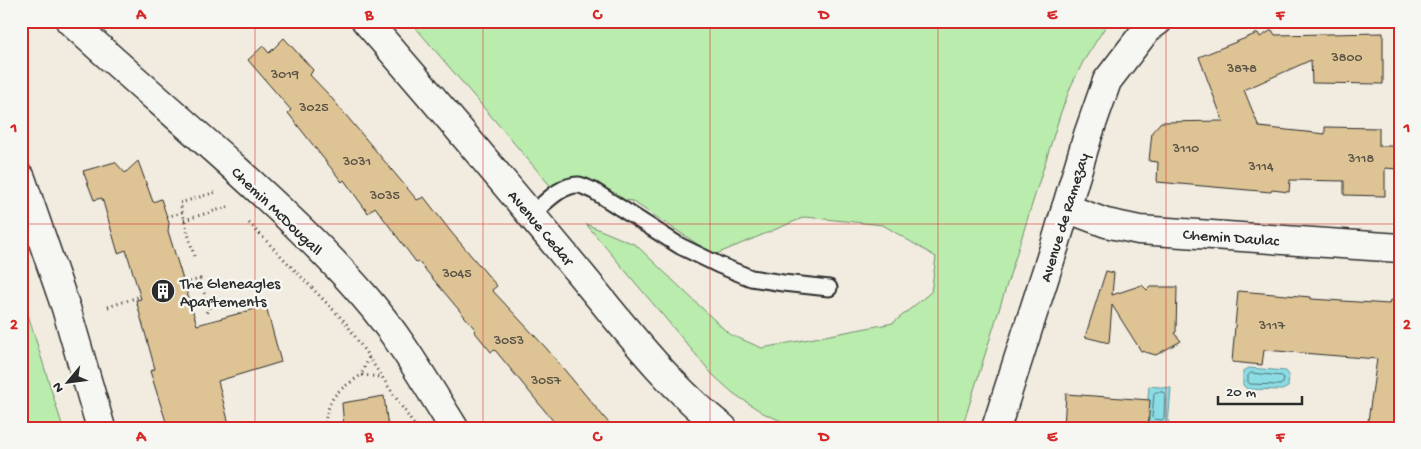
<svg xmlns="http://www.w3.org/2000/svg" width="1421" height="449" viewBox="0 0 1421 449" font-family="'Gochi Hand',sans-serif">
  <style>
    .green { fill: #b9ecad; stroke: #728c6c }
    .water { fill: #8bdce4; stroke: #65959a }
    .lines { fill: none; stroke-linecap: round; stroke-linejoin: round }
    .shore { stroke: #517275; stroke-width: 1 }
    .building { fill: #dec494; stroke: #2b2b2b }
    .service-casing { stroke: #2b2b2b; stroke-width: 19 }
    .minor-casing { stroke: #2b2b2b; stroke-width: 31 }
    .secondary-casing { stroke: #2b2b2b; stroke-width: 31 }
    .path { stroke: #2b2b2b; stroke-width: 3; stroke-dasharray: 1 4; stroke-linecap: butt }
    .service { stroke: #f6f6f2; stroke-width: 15 }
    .minor { stroke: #f6f6f2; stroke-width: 28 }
    .secondary { stroke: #f6f6f2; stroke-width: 28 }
    .grid { fill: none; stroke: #d62828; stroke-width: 1; stroke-opacity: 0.55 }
    .labels { text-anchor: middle; stroke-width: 5; stroke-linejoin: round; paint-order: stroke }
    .number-label { font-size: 14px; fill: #585145 }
    .street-label { font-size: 16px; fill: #2b2b2b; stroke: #f6f6f2 }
    .poi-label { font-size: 16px; fill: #2b2b2b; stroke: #f6f6f2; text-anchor: start }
    .neatline { fill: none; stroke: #d62828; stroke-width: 2 }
    .grid-label { font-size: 16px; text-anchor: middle; font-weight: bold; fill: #d62828 }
  </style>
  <rect width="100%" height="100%" fill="#f1ecdf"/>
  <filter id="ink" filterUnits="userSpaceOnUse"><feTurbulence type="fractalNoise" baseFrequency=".02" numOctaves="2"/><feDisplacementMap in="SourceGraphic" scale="10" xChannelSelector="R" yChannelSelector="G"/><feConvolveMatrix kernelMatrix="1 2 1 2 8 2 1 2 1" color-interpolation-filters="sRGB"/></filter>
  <g filter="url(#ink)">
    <g class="green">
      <polygon points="410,21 1109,21 1083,62 1071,86 1061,112 962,428 797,428 763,413 733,393 713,375 586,224 636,245 729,334 762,348 893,323 931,292 936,257 883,225 805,217 714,255 632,201 553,189"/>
      <polygon points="21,292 63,428 21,428"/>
    </g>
    <g class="water">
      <polygon points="1249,368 1286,371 1289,375 1288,387 1282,390 1247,389 1243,385 1243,371"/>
      <polygon points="1149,386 1171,388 1168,425 1146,424"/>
    </g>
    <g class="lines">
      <g class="shore">
        <polygon points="1251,373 1282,376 1284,378 1283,383 1280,385 1250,384 1248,382 1248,376"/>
        <polygon points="1156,392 1163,392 1165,394 1164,418 1162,420 1154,419 1152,417 1154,394"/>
      </g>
    </g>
    <g class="building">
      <polygon points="1272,30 1275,35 1383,33 1383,84 1312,83 1311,60 1244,90 1259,127 1325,134 1325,127 1379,128 1379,146 1398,146 1398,169 1385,168 1385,196 1344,195 1344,181 1290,180 1289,192 1272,190 1271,192 1157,182 1158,162 1149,161 1152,132 1161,122 1223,121 1199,57 1258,33 1260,37"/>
      <polygon points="284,38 313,70 310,75 329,95 417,200 424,197 451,232 497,286 492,290 547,349 613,428 559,428 495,350 491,352 474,331 475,329 418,261 416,262 375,207 368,213 344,180 342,182 288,113 291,110 248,60 263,46 269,53"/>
      <polygon points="138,161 153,202 161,199 169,223 168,231 197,325 266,306 281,362 218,381 230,428 168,428 150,371 155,369 136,300 141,299 126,250 118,253 102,198 94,200 83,171 115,162 125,173"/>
      <polygon points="1106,271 1114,273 1112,295 1142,285 1147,290 1150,287 1177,287 1176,332 1174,333 1181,341 1156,355 1141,351 1112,305 1109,343 1085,337"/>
      <polygon points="1238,291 1311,297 1311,299 1389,304 1390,300 1399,301 1399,304 1400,304 1400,428 1367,428 1377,359 1264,350 1262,365 1232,362"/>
      <polygon points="1066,394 1150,400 1148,428 1064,428"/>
      <polygon points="384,396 388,428 344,428 342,403"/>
    </g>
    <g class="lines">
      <g class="service-casing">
        <path id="service" d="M531 215C544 204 561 184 579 185 584 186 589 189 594 191L680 246 719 265 751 278 783 283 829 288"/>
      </g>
      <g class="minor-casing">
        <g id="minor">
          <path d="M366 21C438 103 507 186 577 270 621 323 668 386 723 428"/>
          <polyline points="1066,208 1106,223 1139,230 1400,248"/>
          <polyline points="996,428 1055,245 1088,135 1107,81 1147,29 1158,21"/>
        </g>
      </g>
      <g class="secondary-casing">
        <g id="secondary">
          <path d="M70 21C125 72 182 120 237 170 281 210 325 251 364 296 399 336 426 383 454 428"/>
          <polyline points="21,178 66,308 101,428"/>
        </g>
      </g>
      <g class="path">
        <polyline points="167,217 182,212"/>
        <polyline points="184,220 231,206"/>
        <polyline points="249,223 346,323 416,428"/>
        <polyline points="194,256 180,203 216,192 217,193"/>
        <polyline points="21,282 22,282"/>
        <polyline points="185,283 200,279 209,308 205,315"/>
        <polyline points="108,307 141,296"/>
        <polyline points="369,358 361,375 382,377"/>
        <polyline points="304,424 307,428"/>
        <path d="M324 428C330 394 334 394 361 375"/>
      </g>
      <use href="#service" class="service"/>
      <use href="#minor" class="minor"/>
      <use href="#secondary" class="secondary"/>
    </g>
  </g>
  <path class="grid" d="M255 21V428M483 21V428M710 21V428M938 21V428M1166 21V428M21 224H1400"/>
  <defs>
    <g id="building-disc" transform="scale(1.25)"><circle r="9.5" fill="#2b2b2b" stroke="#f6f6f2"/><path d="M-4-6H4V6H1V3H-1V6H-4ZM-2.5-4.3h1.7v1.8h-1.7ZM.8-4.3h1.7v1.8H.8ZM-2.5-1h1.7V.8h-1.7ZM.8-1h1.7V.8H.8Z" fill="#fff"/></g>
  </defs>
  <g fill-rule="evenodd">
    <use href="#building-disc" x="163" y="291"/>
  </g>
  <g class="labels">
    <g class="number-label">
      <text x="1347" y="61">3800</text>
      <text x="1242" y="72">3878</text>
      <text x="285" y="78">3019</text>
      <text x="314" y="111">3025</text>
      <text x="1186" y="152">3110</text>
      <text x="1361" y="162">3118</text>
      <text x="357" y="165">3031</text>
      <text x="1261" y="170">3114</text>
      <text x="385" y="199">3035</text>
      <text x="457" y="277">3045</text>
      <text x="1272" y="329">3117</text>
      <text x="509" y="344">3053</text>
      <text x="546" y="384">3057</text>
    </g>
    <g class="street-label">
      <text transform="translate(278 210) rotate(44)" y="6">Chemin McDougall</text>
      <text transform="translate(1063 217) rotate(-73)" y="6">Avenue de Ramezay</text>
      <text transform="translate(542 227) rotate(50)" y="6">Avenue Cedar</text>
      <text transform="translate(1231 236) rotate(4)" y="6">Chemin Daulac</text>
    </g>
    <g class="poi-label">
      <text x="180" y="288">The Gleneagles<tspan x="180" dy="18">Apartements</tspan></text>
    </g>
  </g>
  <rect width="1421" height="449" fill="none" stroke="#f6f6f2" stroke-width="55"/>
  <g transform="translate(68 382) rotate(241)" stroke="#f6f6f2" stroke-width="4" paint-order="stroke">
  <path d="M0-4L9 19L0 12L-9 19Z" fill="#2b2b2b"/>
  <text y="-8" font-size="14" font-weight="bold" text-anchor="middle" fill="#2b2b2b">N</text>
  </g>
  <path d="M1218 396v8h84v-8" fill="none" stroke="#2b2b2b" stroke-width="2.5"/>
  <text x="1226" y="396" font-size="15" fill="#2b2b2b" stroke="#f6f6f2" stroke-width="4" paint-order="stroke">20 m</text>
  <rect x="28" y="28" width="1366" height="394" class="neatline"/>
  <g class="grid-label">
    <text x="141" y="19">A</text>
    <text x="369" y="19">B</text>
    <text x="597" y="19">C</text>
    <text x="824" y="19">D</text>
    <text x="1052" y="19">E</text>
    <text x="1280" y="19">F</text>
    <text x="14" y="132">1</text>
    <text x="1407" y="132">1</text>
    <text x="14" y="329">2</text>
    <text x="1407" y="329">2</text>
    <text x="141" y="441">A</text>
    <text x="369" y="441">B</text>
    <text x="597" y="441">C</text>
    <text x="824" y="441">D</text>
    <text x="1052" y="441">E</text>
    <text x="1280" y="441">F</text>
  </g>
</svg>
